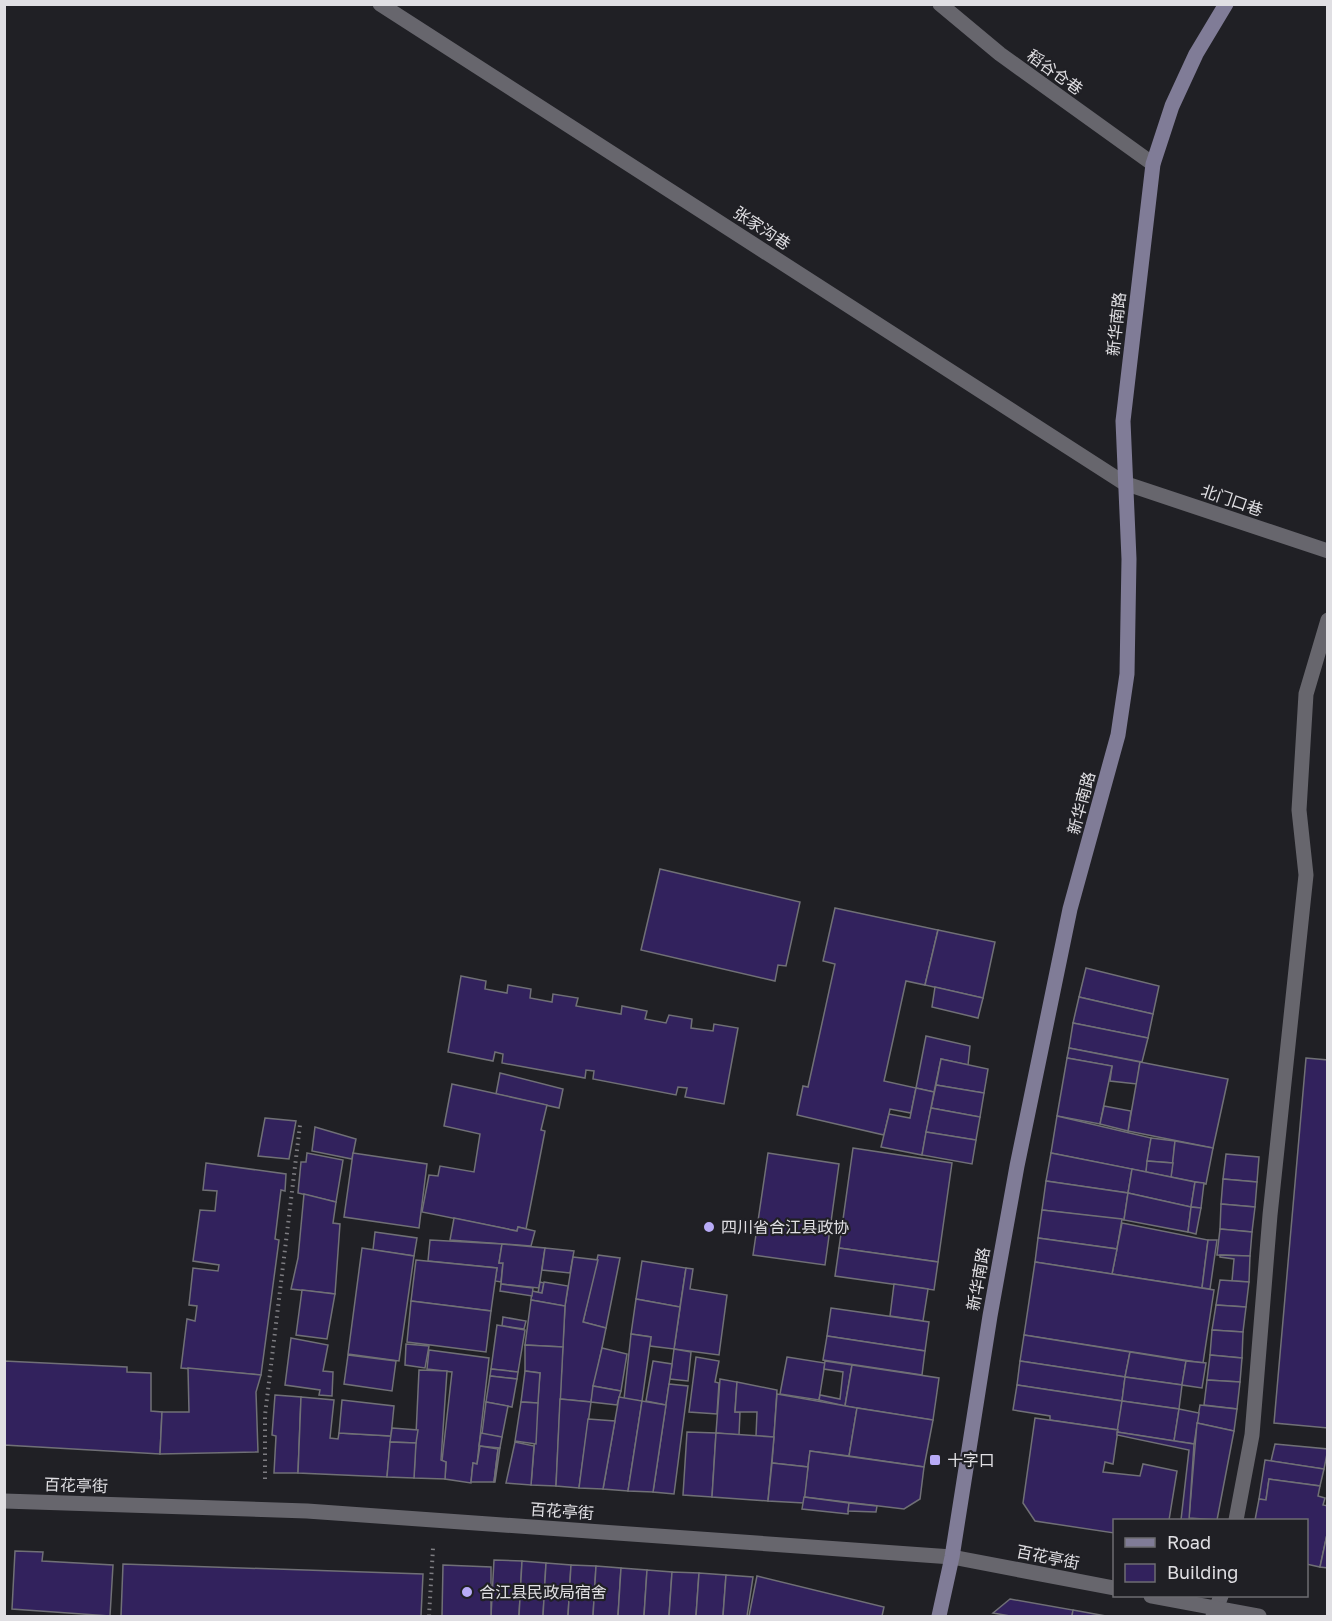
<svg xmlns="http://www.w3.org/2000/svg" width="1332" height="1621" viewBox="0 0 1332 1621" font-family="'Golos Text','Noto Sans SC',sans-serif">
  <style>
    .building { fill: #32225d; stroke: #707076; stroke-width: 1.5 }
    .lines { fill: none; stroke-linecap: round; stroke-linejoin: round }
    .path { stroke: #7e7d82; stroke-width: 4; stroke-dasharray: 1.5 4.5; stroke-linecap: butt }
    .lane { stroke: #67666d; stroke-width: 15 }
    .street { stroke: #67666d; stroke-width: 15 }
    .secondary { stroke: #807c97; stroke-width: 15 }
    .poi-dot { fill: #b8abf7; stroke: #202025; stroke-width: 2 }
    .labels { text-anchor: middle; stroke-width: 4.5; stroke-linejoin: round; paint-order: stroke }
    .street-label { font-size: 16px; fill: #e0dfe3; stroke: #202025 }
    .poi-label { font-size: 16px; fill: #e0dfe3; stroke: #202025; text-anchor: start }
  </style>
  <rect width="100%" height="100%" fill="#202025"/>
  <g class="building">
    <polygon points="660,869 800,902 786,966 778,965 775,981 641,950"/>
    <polygon points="835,908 938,930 925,985 906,981 884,1081 916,1088 911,1113 890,1109 884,1135 797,1115 803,1086 808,1087 835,964 823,961"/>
    <polygon points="938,930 995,942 983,998 925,985"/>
    <polygon points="1086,968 1159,986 1153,1014 1079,997"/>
    <polygon points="461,976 486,981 485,989 507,993 508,985 531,989 530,998 552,1002 553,994 578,998 576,1006 621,1014 622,1006 647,1011 645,1019 666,1023 669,1015 692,1019 691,1028 713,1031 714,1024 738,1028 724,1104 685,1097 687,1088 678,1087 676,1095 593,1079 594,1071 586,1070 585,1078 502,1063 503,1054 495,1052 493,1061 448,1052"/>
    <polygon points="935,987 983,998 978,1018 932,1007"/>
    <polygon points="1079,997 1153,1014 1148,1038 1073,1023"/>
    <polygon points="1073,1023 1148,1038 1142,1062 1069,1048"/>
    <polygon points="926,1036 970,1046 968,1065 941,1059 934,1092 916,1088"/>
    <polygon points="1069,1048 1140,1062 1137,1084 1110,1081 1112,1066 1067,1058"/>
    <polygon points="1067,1058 1112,1066 1100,1124 1057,1116"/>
    <polygon points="1306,1058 1328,1060 1328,1428 1274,1423"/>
    <polygon points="941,1059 988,1069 984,1093 936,1085"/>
    <polygon points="1140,1062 1228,1079 1213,1148 1128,1131"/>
    <polygon points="500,1073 563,1089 559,1108 496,1094"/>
    <polygon points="452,1084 547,1105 541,1130 545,1131 526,1229 518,1227 517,1231 422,1212 429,1175 438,1176 440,1166 474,1172 480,1134 444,1126"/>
    <polygon points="936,1085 984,1093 980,1117 931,1108"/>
    <polygon points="916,1088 934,1092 922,1155 881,1147 889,1114 910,1118"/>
    <polygon points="1104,1106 1131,1111 1128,1131 1100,1124"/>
    <polygon points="931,1108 980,1117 976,1140 926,1132"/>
    <polygon points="1057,1116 1151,1138 1146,1172 1051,1153"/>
    <polygon points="265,1118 296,1121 289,1159 258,1156"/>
    <polygon points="315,1127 356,1139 352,1159 312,1151"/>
    <polygon points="926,1132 976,1140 972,1164 922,1155"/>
    <polygon points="1151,1138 1175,1141 1173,1163 1147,1161"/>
    <polygon points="1175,1141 1213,1148 1206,1184 1171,1177"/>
    <polygon points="853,1148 952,1163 938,1262 839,1248"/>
    <polygon points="307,1153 343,1160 336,1202 298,1193 301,1162 306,1162"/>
    <polygon points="353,1153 427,1164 419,1228 344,1217"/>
    <polygon points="768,1153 839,1164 825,1265 753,1255"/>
    <polygon points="1051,1153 1132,1169 1128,1193 1046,1181"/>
    <polygon points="1226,1154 1259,1157 1257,1182 1223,1179"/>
    <polygon points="1147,1161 1173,1163 1171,1177 1146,1172"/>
    <polygon points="206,1163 286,1174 285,1191 281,1190 275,1239 279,1240 261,1375 181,1368 187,1319 195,1321 197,1306 189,1305 193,1268 218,1271 219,1265 193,1261 200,1210 215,1211 217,1191 203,1190"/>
    <polygon points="1132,1169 1195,1182 1191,1207 1128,1193"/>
    <polygon points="1223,1179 1257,1182 1255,1207 1221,1204"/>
    <polygon points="1046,1181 1128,1193 1124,1220 1042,1210"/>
    <polygon points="1195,1182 1204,1183 1201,1208 1191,1207"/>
    <polygon points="1128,1193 1191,1207 1188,1232 1124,1220"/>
    <polygon points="304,1194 336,1202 333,1223 340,1224 335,1294 291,1289 298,1258"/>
    <polygon points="1221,1204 1255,1207 1252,1232 1220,1229"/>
    <polygon points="1191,1207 1201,1208 1196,1234 1188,1232"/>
    <polygon points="1042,1210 1122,1219 1117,1249 1038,1238"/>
    <polygon points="454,1218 517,1231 518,1227 535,1231 531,1246 450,1240"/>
    <polygon points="1122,1223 1208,1240 1202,1288 1112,1274"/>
    <polygon points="1220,1229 1252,1232 1250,1256 1217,1255"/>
    <polygon points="375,1232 417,1238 414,1256 373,1250"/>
    <polygon points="1038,1238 1117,1249 1112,1274 1035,1262"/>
    <polygon points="430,1240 502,1244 499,1263 503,1263 501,1282 495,1281 497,1268 428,1261"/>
    <polygon points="1208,1240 1217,1240 1210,1289 1202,1288"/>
    <polygon points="502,1244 545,1248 539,1288 501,1284 503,1263 499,1263"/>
    <polygon points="362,1248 414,1256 399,1361 348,1354"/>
    <polygon points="545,1248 574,1251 570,1273 542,1270"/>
    <polygon points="839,1248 938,1262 934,1290 835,1276"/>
    <polygon points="598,1255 620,1258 606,1328 583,1322"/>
    <polygon points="1220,1255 1250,1256 1249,1282 1232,1281 1234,1259 1220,1257"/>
    <polygon points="573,1257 598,1260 583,1322 606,1328 591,1402 560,1399 565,1306"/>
    <polygon points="416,1260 497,1268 491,1311 411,1301"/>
    <polygon points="642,1261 686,1268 680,1307 636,1299"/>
    <polygon points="1035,1262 1214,1290 1203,1363 1024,1335"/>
    <polygon points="686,1268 693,1269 690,1289 727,1295 719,1355 674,1349"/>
    <polygon points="1220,1280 1249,1282 1246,1307 1216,1305"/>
    <polygon points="540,1282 544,1283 542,1293 538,1293"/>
    <polygon points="544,1282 568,1286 565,1306 531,1300 532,1291 542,1293"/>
    <polygon points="501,1284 533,1288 532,1296 500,1291"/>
    <polygon points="894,1284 928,1289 923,1321 890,1316"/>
    <polygon points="302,1290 335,1294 327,1339 296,1335"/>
    <polygon points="636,1299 680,1307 674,1349 650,1346 651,1337 631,1334"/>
    <polygon points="531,1300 565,1306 563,1347 525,1345"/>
    <polygon points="411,1301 491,1311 486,1352 407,1342"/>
    <polygon points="1216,1305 1246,1307 1243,1332 1212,1330"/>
    <polygon points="831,1308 929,1322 925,1351 827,1336"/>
    <polygon points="503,1317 526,1321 524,1329 502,1326"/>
    <polygon points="497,1325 525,1330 518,1372 491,1369"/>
    <polygon points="1212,1330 1243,1332 1242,1358 1210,1355"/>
    <polygon points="631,1334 651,1337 642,1401 624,1399"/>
    <polygon points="1024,1335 1130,1352 1125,1377 1020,1361"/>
    <polygon points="827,1336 925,1351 922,1375 823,1360"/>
    <polygon points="291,1338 328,1345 323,1371 333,1372 332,1396 319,1395 320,1390 285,1385"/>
    <polygon points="406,1344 429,1346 425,1368 405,1365"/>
    <polygon points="525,1345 563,1347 556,1486 531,1485 540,1373 525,1371"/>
    <polygon points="602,1348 627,1354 621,1391 593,1386"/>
    <polygon points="674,1349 691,1352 688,1381 670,1379"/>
    <polygon points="429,1350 489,1358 477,1464 473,1463 471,1483 445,1479 446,1462 442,1461 452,1372 427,1369"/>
    <polygon points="1130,1352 1186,1361 1182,1385 1125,1377"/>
    <polygon points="348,1355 396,1361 392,1391 344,1384"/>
    <polygon points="1210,1355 1242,1358 1240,1382 1207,1380"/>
    <polygon points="696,1357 719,1361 715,1382 719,1383 717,1414 689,1412"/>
    <polygon points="787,1357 825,1363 819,1400 780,1394"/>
    <polygon points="4,1361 127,1367 127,1372 151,1373 151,1411 162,1412 160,1454 4,1445"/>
    <polygon points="653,1361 672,1364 666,1405 646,1401"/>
    <polygon points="825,1361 852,1365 845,1406 819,1400 820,1395 840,1399 843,1372 824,1369"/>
    <polygon points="1020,1361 1125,1377 1122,1401 1017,1385"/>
    <polygon points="1186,1361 1206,1363 1202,1388 1182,1385"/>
    <polygon points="852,1365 939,1378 933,1420 845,1406"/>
    <polygon points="188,1368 261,1375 256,1392 258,1452 160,1454 162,1412 189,1412"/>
    <polygon points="491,1369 518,1372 517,1379 490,1376"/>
    <polygon points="419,1370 447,1371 441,1460 446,1462 445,1479 414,1478"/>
    <polygon points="525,1371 540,1373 538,1403 521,1402"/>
    <polygon points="490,1376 517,1379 512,1407 486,1402"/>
    <polygon points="1125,1377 1182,1385 1179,1409 1122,1401"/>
    <polygon points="720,1379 737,1382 735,1412 740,1412 739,1435 716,1433"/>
    <polygon points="1207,1380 1240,1382 1237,1409 1204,1405"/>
    <polygon points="737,1382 777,1390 774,1437 756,1436 757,1412 735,1412"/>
    <polygon points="669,1384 688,1386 674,1494 653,1492"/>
    <polygon points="1017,1385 1122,1401 1118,1430 1050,1420 1050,1416 1013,1410"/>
    <polygon points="593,1386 621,1391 617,1405 591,1402"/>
    <polygon points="777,1394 857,1408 849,1456 810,1451 808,1467 772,1463"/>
    <polygon points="275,1395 301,1397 298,1473 274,1473 276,1436 272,1435"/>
    <polygon points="301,1397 334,1400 330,1438 338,1439 339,1433 391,1436 387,1477 298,1473"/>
    <polygon points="619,1397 642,1401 628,1491 603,1489"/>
    <polygon points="560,1399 591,1402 579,1488 556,1486"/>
    <polygon points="342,1400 394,1406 391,1436 339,1433"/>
    <polygon points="642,1401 666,1405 653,1492 628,1491"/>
    <polygon points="1122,1401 1179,1409 1174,1441 1117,1432"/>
    <polygon points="486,1402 508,1406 502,1437 482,1434"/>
    <polygon points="521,1402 538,1403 536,1444 515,1441"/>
    <polygon points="1200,1405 1237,1409 1234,1431 1197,1423"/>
    <polygon points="857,1408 933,1420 924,1467 849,1456"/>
    <polygon points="1179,1409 1199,1413 1194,1444 1174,1441"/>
    <polygon points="1035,1418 1118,1430 1113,1464 1105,1462 1103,1472 1140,1476 1143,1464 1177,1471 1169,1520 1114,1520 1114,1533 1035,1521 1023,1503"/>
    <polygon points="588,1419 615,1421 603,1489 579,1488"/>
    <polygon points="1197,1423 1234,1431 1217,1520 1189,1518"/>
    <polygon points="392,1428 418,1430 416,1443 390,1442"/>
    <polygon points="687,1432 716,1433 712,1497 683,1495"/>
    <polygon points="1117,1432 1194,1444 1189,1520 1181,1520 1189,1450 1117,1435"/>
    <polygon points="481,1433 502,1437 500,1448 479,1446"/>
    <polygon points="716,1433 774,1437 768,1501 712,1497"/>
    <polygon points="390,1442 416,1443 414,1478 387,1477"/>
    <polygon points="515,1442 534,1446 531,1485 506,1483"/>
    <polygon points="1275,1444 1328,1449 1324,1469 1271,1461"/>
    <polygon points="480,1446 498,1449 494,1482 471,1482 473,1463 477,1464"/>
    <polygon points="500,1448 495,1482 494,1482 498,1449"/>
    <polygon points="810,1451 924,1467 920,1499 904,1509 804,1497"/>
    <polygon points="1265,1460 1324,1469 1320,1486 1269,1479 1266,1500 1259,1499"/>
    <polygon points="772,1463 808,1467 804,1503 768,1501"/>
    <polygon points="1269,1479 1320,1486 1318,1496 1325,1498 1323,1505 1328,1506 1328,1530 1320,1567 1306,1564 1306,1520 1255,1520 1259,1499 1266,1500"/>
    <polygon points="804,1497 849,1503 848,1514 802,1509"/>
    <polygon points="849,1503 877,1506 876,1512 848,1511"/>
    <polygon points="1328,1530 1328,1568 1320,1567"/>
    <polygon points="15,1551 43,1552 42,1561 113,1565 110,1616 12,1609"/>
    <polygon points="494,1560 522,1561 519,1616 491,1616"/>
    <polygon points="522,1561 546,1563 543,1616 519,1616"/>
    <polygon points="546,1563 571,1565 568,1616 543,1616"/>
    <polygon points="123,1564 423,1574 421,1616 121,1616"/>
    <polygon points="443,1565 491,1567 491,1616 442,1616"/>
    <polygon points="571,1565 596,1566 593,1616 568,1616"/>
    <polygon points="596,1566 621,1568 618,1616 593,1616"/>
    <polygon points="621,1568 647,1570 644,1616 618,1616"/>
    <polygon points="647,1570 672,1572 669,1616 644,1616"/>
    <polygon points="672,1572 699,1573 696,1616 669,1616"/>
    <polygon points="699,1573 726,1575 723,1616 696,1616"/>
    <polygon points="726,1575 753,1577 747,1616 723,1616"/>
    <polygon points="757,1576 884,1607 882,1616 749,1616"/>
    <polygon points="1010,1599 1073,1610 1072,1616 1010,1616 993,1613"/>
    <polygon points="1073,1610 1106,1616 1072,1616"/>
  </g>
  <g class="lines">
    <g class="path">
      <polyline points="265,1479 265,1415 300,1125"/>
      <polyline points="429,1616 433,1548"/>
    </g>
    <g class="lane">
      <polyline points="1236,1520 1252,1435 1270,1215 1306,875 1299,810 1306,694 1328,620"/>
      <polyline points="1213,1616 1221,1596"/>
    </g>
    <g class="street">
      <polyline points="380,4 1124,483 1328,551"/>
      <polyline points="940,4 1000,54 1153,164"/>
      <polyline points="4,1501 307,1511 952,1557 1114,1588"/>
      <polyline points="1151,1596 1259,1616"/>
    </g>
    <polyline class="secondary" points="939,1616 952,1557 990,1316 1017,1166 1070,909 1118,735 1127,674 1129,559 1123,421 1153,164 1172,106 1196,54 1226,4"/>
  </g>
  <g class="poi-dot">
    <circle cx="709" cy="1227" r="6"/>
    <rect x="929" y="1454" width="12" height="12" rx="3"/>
    <circle cx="467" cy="1592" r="6"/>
  </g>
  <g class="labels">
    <g class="street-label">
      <text transform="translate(1055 72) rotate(36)" y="6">稻谷仓巷</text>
      <text transform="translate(762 228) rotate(33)" y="6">张家沟巷</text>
      <text transform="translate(1116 324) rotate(-84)" y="6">新华南路</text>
      <text transform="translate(1232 500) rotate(19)" y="6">北门口巷</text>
      <text transform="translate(1081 803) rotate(-75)" y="6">新华南路</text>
      <text transform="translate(978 1279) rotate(-80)" y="6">新华南路</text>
      <text transform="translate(76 1485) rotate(2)" y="6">百花亭街</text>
      <text transform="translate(562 1511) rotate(4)" y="6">百花亭街</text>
      <text transform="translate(1048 1557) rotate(11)" y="6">百花亭街</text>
    </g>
    <g class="poi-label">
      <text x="721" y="1233">四川省合江县政协</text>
      <text x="947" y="1466">十字口</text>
      <text x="479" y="1598">合江县民政局宿舍</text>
    </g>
  </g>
  <rect width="1332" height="1621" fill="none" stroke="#e0dfe3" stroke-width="12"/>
  <rect x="1113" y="1519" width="195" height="78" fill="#202025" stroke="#6d6c71" stroke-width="1.5"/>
  <rect x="1125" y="1538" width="30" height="9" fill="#807c97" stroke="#6d6c71" stroke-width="1.5"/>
  <text x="1167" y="1549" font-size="18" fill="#e0dfe3">Road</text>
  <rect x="1125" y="1564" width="30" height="18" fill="#32225d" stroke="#6d6c71" stroke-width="1.5"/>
  <text x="1167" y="1579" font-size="18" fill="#e0dfe3">Building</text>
</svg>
